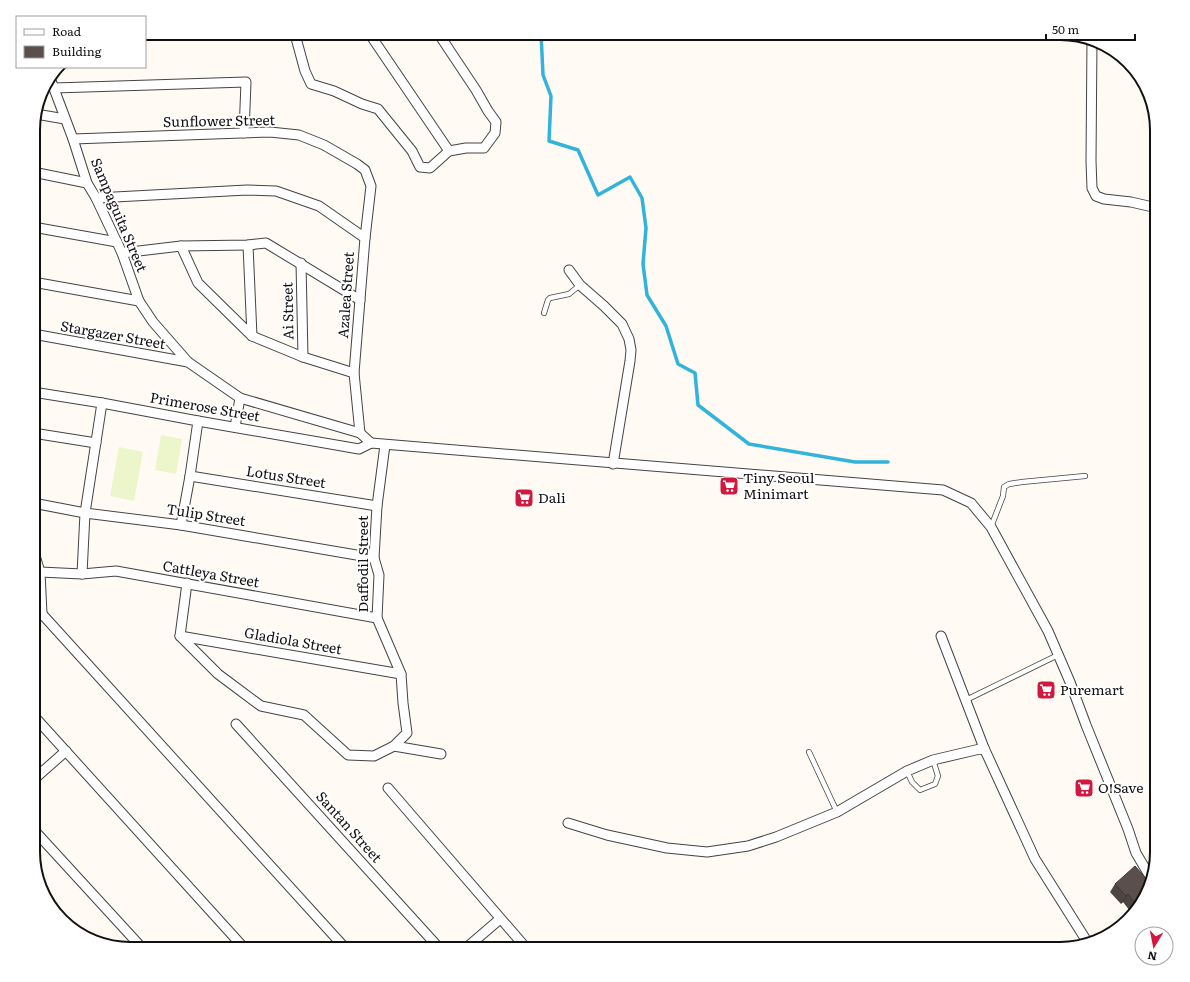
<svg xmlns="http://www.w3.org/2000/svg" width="1190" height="982" viewBox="0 0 1190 982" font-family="Literata,serif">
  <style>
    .pitch { fill: #edf5cb }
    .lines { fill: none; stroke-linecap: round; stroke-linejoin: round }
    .stream { stroke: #32b3db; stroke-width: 3.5 }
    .service-casing { stroke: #444; stroke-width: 6 }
    .minor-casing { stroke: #444; stroke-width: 11 }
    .service { stroke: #fff; stroke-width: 4.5 }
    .minor { stroke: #fff; stroke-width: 9 }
    .wall { fill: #4e4441 }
    .shaded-wall { fill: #403735 }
    .building { fill: #5b4f4c; stroke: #403735 }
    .labels { text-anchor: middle; stroke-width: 4; stroke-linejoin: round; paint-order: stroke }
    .street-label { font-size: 14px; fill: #111; stroke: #fff }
    .poi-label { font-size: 14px; fill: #111; stroke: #fff; text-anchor: start }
    .rim { fill: none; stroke: #111; stroke-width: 2 }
  </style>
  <rect width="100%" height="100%" fill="#fffbf4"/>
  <g class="pitch">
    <polygon points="161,435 182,439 176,474 155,470"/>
    <polygon points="119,447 143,452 134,501 110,496"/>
  </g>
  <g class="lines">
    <polyline class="stream" points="541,33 543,75 551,96 549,141 578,150 598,195 630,177 642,198 646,228 643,264 647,295 666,326 678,364 695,373 698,405 749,444 855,462 888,462"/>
    <g class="service-casing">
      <g id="service">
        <polyline points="544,313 548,300 550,298 569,294 580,285"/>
        <polyline points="991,527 1003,496 1004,487 1009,484 1022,482 1085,476"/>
        <polyline points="966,700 1058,655"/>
        <polyline points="809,752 837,812"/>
        <polyline points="907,771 912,782 920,790 935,784 938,776 933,760"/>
      </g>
    </g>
    <g class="minor-casing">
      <g id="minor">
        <polyline points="294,33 296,38 305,71 311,84 334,91 362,104 378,109 412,151 420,167 430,168 449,151 466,148 484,148 495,133 496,122 488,111 476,90 438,33"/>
        <polyline points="369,33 449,151"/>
        <polyline points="1092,39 1091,161 1092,188 1096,196 1104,199 1131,202 1157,208"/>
        <polyline points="50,78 73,139 87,183 96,198 122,253 139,301 153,322 188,362 240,398 360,433 371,443"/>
        <polyline points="54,88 246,82 244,133"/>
        <polyline points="36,114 65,119"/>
        <polyline points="73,139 270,132 299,135 324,145 357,164 365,170 371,186 365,238 354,373 360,433"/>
        <polyline points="33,172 87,183"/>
        <polyline points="96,198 247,190 276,191 319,206 365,238"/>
        <polyline points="33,227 117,242"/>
        <polyline points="248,245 252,336"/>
        <polyline points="181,246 198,283 252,336 303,357 354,373"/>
        <polyline points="122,253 181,246 248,245 266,243 360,300"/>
        <polyline points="301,263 303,357"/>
        <polyline points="569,270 580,285 604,306 622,324 629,339 631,350 630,361 613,464"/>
        <polyline points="33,282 139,301"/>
        <polyline points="33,334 188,362"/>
        <polyline points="33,392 102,403 198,421 359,449 371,443"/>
        <polyline points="235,427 240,398"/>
        <polyline points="33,433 96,443"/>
        <polyline points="371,443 943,490 971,503 991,527 1048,631 1070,682 1086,725 1128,829 1136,853 1152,880"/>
        <polyline points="190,476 377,506"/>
        <polyline points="33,503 85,513 181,525 374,558"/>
        <polyline points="181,525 190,476 198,421"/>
        <polyline points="33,549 40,572 42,614"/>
        <polyline points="40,572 82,574 116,571 377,618"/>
        <polyline points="82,574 85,513 102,403"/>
        <polyline points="187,583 180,636 218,674 261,706 304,715 348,755 374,756 394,746 407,733 403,703 401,674 377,618 379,575 374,558 377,506 385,445"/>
        <polyline points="42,614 346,949"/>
        <polyline points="33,621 42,614"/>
        <polyline points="180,636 401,674"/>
        <polyline points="941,636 984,748"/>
        <polyline points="33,715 245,949"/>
        <polyline points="236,724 440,949"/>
        <polyline points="394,746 441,754"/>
        <polyline points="33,780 66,751"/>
        <polyline points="388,788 527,949"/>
        <polyline points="568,823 607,835 667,848 707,852 748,846 776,837 837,812 907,771 933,760 984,748 1035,859 1088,943"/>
        <polyline points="33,829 143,949"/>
        <polyline points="465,949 500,919"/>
      </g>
    </g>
    <use href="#service" class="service"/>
    <use href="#minor" class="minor"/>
  </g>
  <polygon class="wall" points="1115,884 1150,889 1133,915 1123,902 1121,904 1110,892"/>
  <polygon class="shaded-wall" points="1128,894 1123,902 1121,904 1126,896"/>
  <polygon class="building" points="1135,866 1151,884 1150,889 1138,907 1128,894 1126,896 1115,884"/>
  <defs>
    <g id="supermarket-square" transform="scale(1)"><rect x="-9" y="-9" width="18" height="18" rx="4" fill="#d1183f" stroke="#fff"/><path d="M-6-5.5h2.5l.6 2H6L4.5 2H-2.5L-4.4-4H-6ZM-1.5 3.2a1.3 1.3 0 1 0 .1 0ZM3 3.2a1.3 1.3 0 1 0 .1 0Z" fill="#fff"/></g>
  </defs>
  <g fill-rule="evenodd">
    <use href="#supermarket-square" x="729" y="486"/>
    <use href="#supermarket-square" x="524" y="498"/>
    <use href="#supermarket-square" x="1046" y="690"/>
    <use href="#supermarket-square" x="1084" y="788"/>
  </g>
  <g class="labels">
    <g class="street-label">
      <text transform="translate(219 121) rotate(-1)" y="5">Sunflower Street</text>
      <text transform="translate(119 215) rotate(67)" y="5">Sampaguita Street</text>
      <text transform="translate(346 295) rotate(-86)" y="5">Azalea Street</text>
      <text transform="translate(288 311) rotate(-91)" y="5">Ai Street</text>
      <text transform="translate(113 335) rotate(10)" y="5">Stargazer Street</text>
      <text transform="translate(205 407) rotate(10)" y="5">Primerose Street</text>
      <text transform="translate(286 477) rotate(9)" y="5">Lotus Street</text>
      <text transform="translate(206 515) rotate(9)" y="5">Tulip Street</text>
      <text transform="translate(363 564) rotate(-90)" y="5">Daffodil Street</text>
      <text transform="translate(211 574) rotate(10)" y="5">Cattleya Street</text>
      <text transform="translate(293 641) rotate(10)" y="5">Gladiola Street</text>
      <text transform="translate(349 827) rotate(48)" y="5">Santan Street</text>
    </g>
    <g class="poi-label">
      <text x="743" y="483">Tiny Seoul<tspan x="743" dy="16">Minimart</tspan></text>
      <text x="538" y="503">Dali</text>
      <text x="1060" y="695">Puremart</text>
      <text x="1098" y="793">O!Save</text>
    </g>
  </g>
  <path d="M0 0H1190V982H0ZM130 40H1060A90 90 0 0 1 1150 130V852A90 90 0 0 1 1060 942H130A90 90 0 0 1 40 852V130A90 90 0 0 1 130 40Z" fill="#fff" fill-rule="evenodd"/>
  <path class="rim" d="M130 40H1060A90 90 0 0 1 1150 130V852A90 90 0 0 1 1060 942H130A90 90 0 0 1 40 852V130A90 90 0 0 1 130 40Z"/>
  <rect x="16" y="16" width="130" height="52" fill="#ffffff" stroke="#a0a0a0"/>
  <rect x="24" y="29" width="20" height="6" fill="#ffffff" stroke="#a0a0a0"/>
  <text x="52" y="36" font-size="12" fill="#111111">Road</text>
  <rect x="24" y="46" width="20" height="12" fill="#5b4f4c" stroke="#a0a0a0"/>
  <text x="52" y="56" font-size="12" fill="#111111">Building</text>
  <g transform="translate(1154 946) rotate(190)"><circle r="19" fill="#ffffff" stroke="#a0a0a0"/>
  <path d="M0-3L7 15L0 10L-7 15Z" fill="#d1183f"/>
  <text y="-6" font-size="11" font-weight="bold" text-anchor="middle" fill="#111111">N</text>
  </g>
  <path d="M1046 34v6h89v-6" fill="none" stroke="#111111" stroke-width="2"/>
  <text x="1052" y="34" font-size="12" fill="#111111" stroke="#ffffff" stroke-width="3" paint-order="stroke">50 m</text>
</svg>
